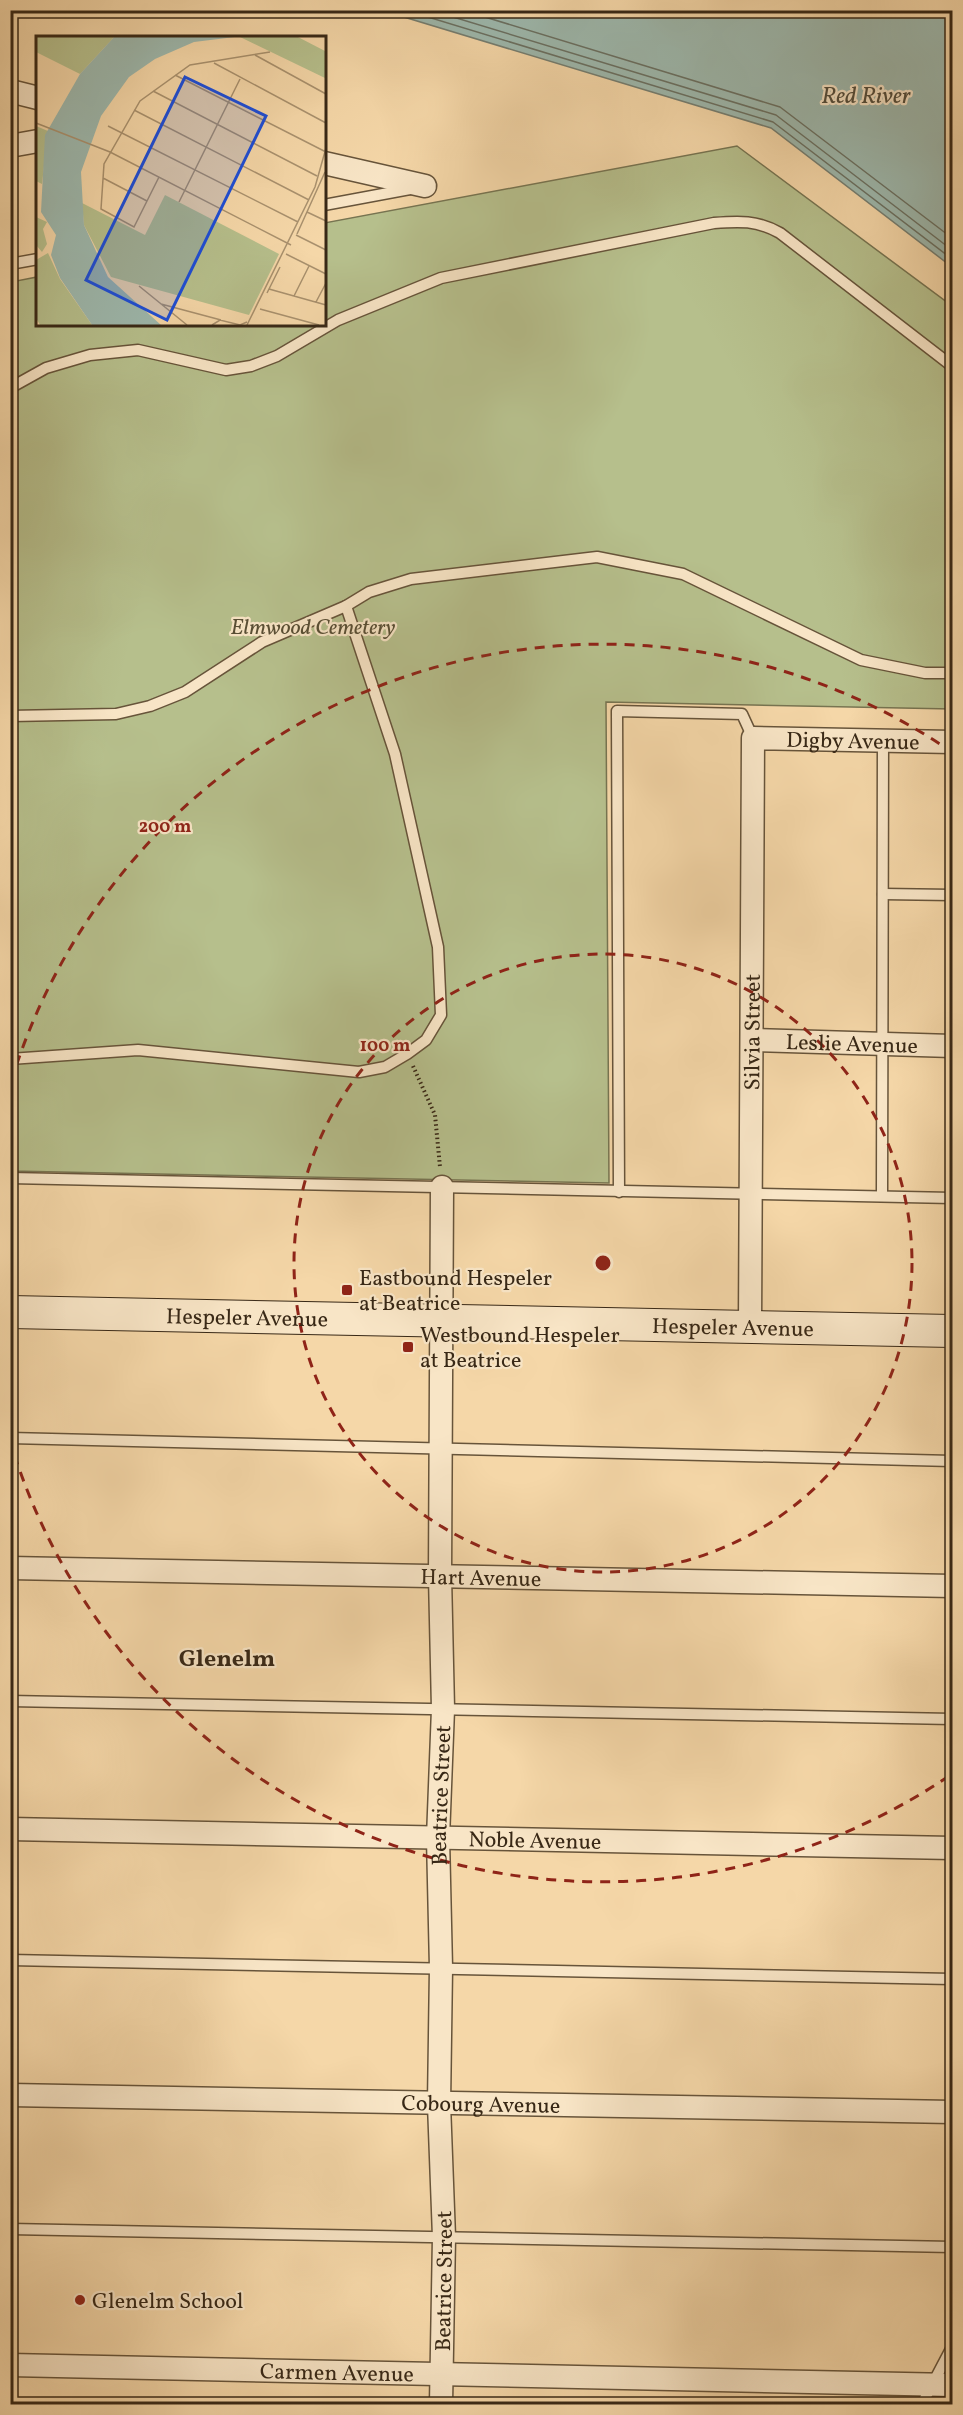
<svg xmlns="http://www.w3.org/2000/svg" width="963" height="2415" viewBox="0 0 963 2415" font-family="Vollkorn,serif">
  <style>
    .green { fill: #b6bf8c; stroke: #777451; stroke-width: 1.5 }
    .water { fill: #9db8ad; stroke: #757e71; stroke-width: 1.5 }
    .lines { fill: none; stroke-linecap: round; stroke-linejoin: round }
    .shore { stroke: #6a7062; stroke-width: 1.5 }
    .service-casing { stroke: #67543a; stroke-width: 13 }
    .minor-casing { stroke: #67543a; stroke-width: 25 }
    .secondary-casing { stroke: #382816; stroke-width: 34 }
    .path { stroke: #382816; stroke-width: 4; stroke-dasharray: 1.5 3; stroke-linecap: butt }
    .service { stroke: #f8e5c6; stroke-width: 10 }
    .minor { stroke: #f8e5c6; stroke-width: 22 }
    .secondary { stroke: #f8e5c6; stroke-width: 32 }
    .ring { fill: none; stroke: #8f2418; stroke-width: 3; stroke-dasharray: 10 8 }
    .poi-dot { fill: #8f2418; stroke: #f8e5c6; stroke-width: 2 }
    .labels { text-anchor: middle; stroke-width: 4.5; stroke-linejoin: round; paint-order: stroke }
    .park-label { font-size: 22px; font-style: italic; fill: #584e34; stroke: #f8e5c6 }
    .street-label { font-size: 22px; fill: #382816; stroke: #f8e5c6 }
    .poi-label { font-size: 22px; fill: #382816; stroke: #f8e5c6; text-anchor: start }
    .water-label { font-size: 24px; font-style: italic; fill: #514c3c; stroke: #f8e5c6 }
    .neighbourhood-label { font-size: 24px; font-weight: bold; fill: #382816; stroke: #f8e5c6 }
    .inset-road { fill: none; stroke: #a9916e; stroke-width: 1.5 }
    .view { fill: #1d4ed8; fill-opacity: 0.15; stroke: #1d4ed8; stroke-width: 3 }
    .inset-edge { fill: none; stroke: #382816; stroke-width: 3 }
    .centre { fill: #8f2418; stroke: #f8e5c6; stroke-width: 3 }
    .ring-label { font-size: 18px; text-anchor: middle; font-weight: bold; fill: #8f2418; stroke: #f8e5c6; stroke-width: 4.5; stroke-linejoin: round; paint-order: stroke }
  </style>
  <rect width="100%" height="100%" fill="#f5d7a8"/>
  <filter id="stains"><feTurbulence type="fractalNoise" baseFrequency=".00333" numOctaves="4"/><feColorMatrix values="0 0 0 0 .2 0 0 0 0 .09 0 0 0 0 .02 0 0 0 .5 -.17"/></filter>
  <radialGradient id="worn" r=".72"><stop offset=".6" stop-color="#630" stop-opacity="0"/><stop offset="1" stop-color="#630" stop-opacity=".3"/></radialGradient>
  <polygon class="green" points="737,146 952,306 952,709 606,702 609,1183 11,1171 11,282 37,277 38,324 324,324 324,223"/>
  <polygon class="water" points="384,11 952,11 952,267 771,128"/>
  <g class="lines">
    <g class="shore">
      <polyline points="405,10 773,122 952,259"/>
      <polyline points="430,10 776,115 952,250"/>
      <polyline points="462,10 780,107 952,238"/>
    </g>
    <g class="service-casing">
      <g id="service">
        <polyline points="324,205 410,189"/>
        <polyline points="10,264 38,259"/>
        <path d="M10 388 46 368 90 355 138 350 226 370 251 366 277 356 338 320 441 278 714 223C739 221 757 220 780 233L952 366"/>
        <polyline points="10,716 116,714 150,706 185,692 262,642 346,606"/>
        <polyline points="883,894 952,895"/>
        <polyline points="10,1059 138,1050 359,1072 385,1067 407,1054 426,1040 441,1015 438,947 395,754 346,606 369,592 411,579 597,557 683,574 861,660 925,673 952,673"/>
        <polyline points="10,1178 952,1198"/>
        <polyline points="619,1192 617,711 742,714 753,738"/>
        <polyline points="882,1196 883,741"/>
        <polyline points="10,1438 952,1461"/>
        <polyline points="10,1701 952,1719"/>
        <polyline points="10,1960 952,1979"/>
        <polyline points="10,2229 952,2247"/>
        <polyline points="922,2404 952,2347"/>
      </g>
    </g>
    <g class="minor-casing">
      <g id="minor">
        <polyline points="10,91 38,98"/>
        <polyline points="10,146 38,141"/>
        <polyline points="324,163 425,186"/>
        <path id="s1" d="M752 1040 952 1046"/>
        <path id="s2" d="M750 1326 753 738 952 742"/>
        <path id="s3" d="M10 1568 952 1586"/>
        <path id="s4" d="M10 1829 952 1848"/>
        <path id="s5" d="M10 2095 952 2112"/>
        <path id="s6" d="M10 2365 952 2385"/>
        <path id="s7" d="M441 2404 444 2237 439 2104 441 1968 438 1838 443 1709 440 1576 442 1187"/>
      </g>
    </g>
    <g class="secondary-casing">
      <g id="secondary">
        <path id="s8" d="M10 1312 952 1331"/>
      </g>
    </g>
    <polyline class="path" points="413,1066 435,1115 440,1167"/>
    <use href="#service" class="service"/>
    <use href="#minor" class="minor"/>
    <use href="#secondary" class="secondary"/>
  </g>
  <g class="ring">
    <circle cx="603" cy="1263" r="309"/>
    <path d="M949 1776A619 619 0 0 1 11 1444M11 1082A619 619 0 0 1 949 750"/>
  </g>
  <g class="poi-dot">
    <rect x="341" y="1284" width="12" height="12" rx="3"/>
    <rect x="402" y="1341" width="12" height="12" rx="3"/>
    <circle cx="80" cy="2300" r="6"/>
  </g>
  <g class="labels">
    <g class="park-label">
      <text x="313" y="634">Elmwood Cemetery</text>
    </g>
    <g class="street-label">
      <text dy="8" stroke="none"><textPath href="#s2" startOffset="688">Digby Avenue</textPath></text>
      <text dy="8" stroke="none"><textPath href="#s2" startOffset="294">Silvia Street</textPath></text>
      <text dy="8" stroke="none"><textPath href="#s1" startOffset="100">Leslie Avenue</textPath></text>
      <text dy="8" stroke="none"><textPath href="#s8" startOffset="237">Hespeler Avenue</textPath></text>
      <text dy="8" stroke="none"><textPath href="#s8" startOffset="723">Hespeler Avenue</textPath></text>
      <text dy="8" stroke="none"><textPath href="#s3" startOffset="471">Hart Avenue</textPath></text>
      <text dy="8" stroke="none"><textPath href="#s7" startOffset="609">Beatrice Street</textPath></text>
      <text dy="8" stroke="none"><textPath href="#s4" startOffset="525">Noble Avenue</textPath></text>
      <text dy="8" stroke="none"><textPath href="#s5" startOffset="471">Cobourg Avenue</textPath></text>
      <text dy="8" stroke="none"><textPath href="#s7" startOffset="123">Beatrice Street</textPath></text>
      <text dy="8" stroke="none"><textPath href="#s6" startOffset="327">Carmen Avenue</textPath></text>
    </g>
    <g class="poi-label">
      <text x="359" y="1285">Eastbound Hespeler<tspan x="359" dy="25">at Beatrice</tspan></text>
      <text x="420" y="1342">Westbound Hespeler<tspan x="420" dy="25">at Beatrice</tspan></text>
      <text x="92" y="2308">Glenelm School</text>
    </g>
    <g class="water-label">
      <text x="866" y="103">Red River</text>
    </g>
    <g class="neighbourhood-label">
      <text x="227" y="1666">Glenelm</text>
    </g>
  </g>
  <g transform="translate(36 36)">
    <rect width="290" height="290" fill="#f5d7a8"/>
    <path d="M0 0H79L44 38 0 16ZM260 0 289 15V42L204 1ZM0 90 12 95 6 148 0 145ZM129 159 243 218 213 279 75 241 48 189 46 167 109 199ZM0 181 11 186 7 193 11 208 6 216 0 209ZM12 217 24 243 56 289H4L0 282V224Z" fill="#b6bf8c"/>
    <path d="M79 0H207L158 6 119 23 93 41 65 80 45 136 48 189 72 241 125 289H56L24 242 15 219 20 199 5 176 9 99 44 38Z" fill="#9db8ad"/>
    <path class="inset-road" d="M219 19 290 58M178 27 290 87M139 39 290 116M117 55 281 140M98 74 273 164M0 87 74 116 255 209M72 90 262 186M123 141 98 191 65 173 68 128 104 65 154 29 234 16M67 142 111 165M143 166 204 43M271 176 290 185M261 198 289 136M260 199 290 214M250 218 290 238M103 250 151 289M233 253 290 269M231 257 244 231M258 260 273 230M280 266 290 247M125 268 185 284M224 273 283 289M176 289 184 284 204 289 211 286M211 289 279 151 290 112"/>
    <path class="view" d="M149 41 230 80 131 284 50 244Z"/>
    <rect width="290" height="290" class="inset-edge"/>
  </g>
  <circle cx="603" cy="1263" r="9" class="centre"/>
  <g class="ring-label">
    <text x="165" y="832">200 m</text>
    <text x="385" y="1051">100 m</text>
  </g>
  <rect width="963" height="2415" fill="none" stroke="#f5d7a8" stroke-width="36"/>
  <rect x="12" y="12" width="939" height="2391" fill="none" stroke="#382816" stroke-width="3"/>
  <rect x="18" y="18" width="927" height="2379" fill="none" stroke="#382816" stroke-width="1.5"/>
  <rect width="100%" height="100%" filter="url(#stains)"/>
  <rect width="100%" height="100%" fill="url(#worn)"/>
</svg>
